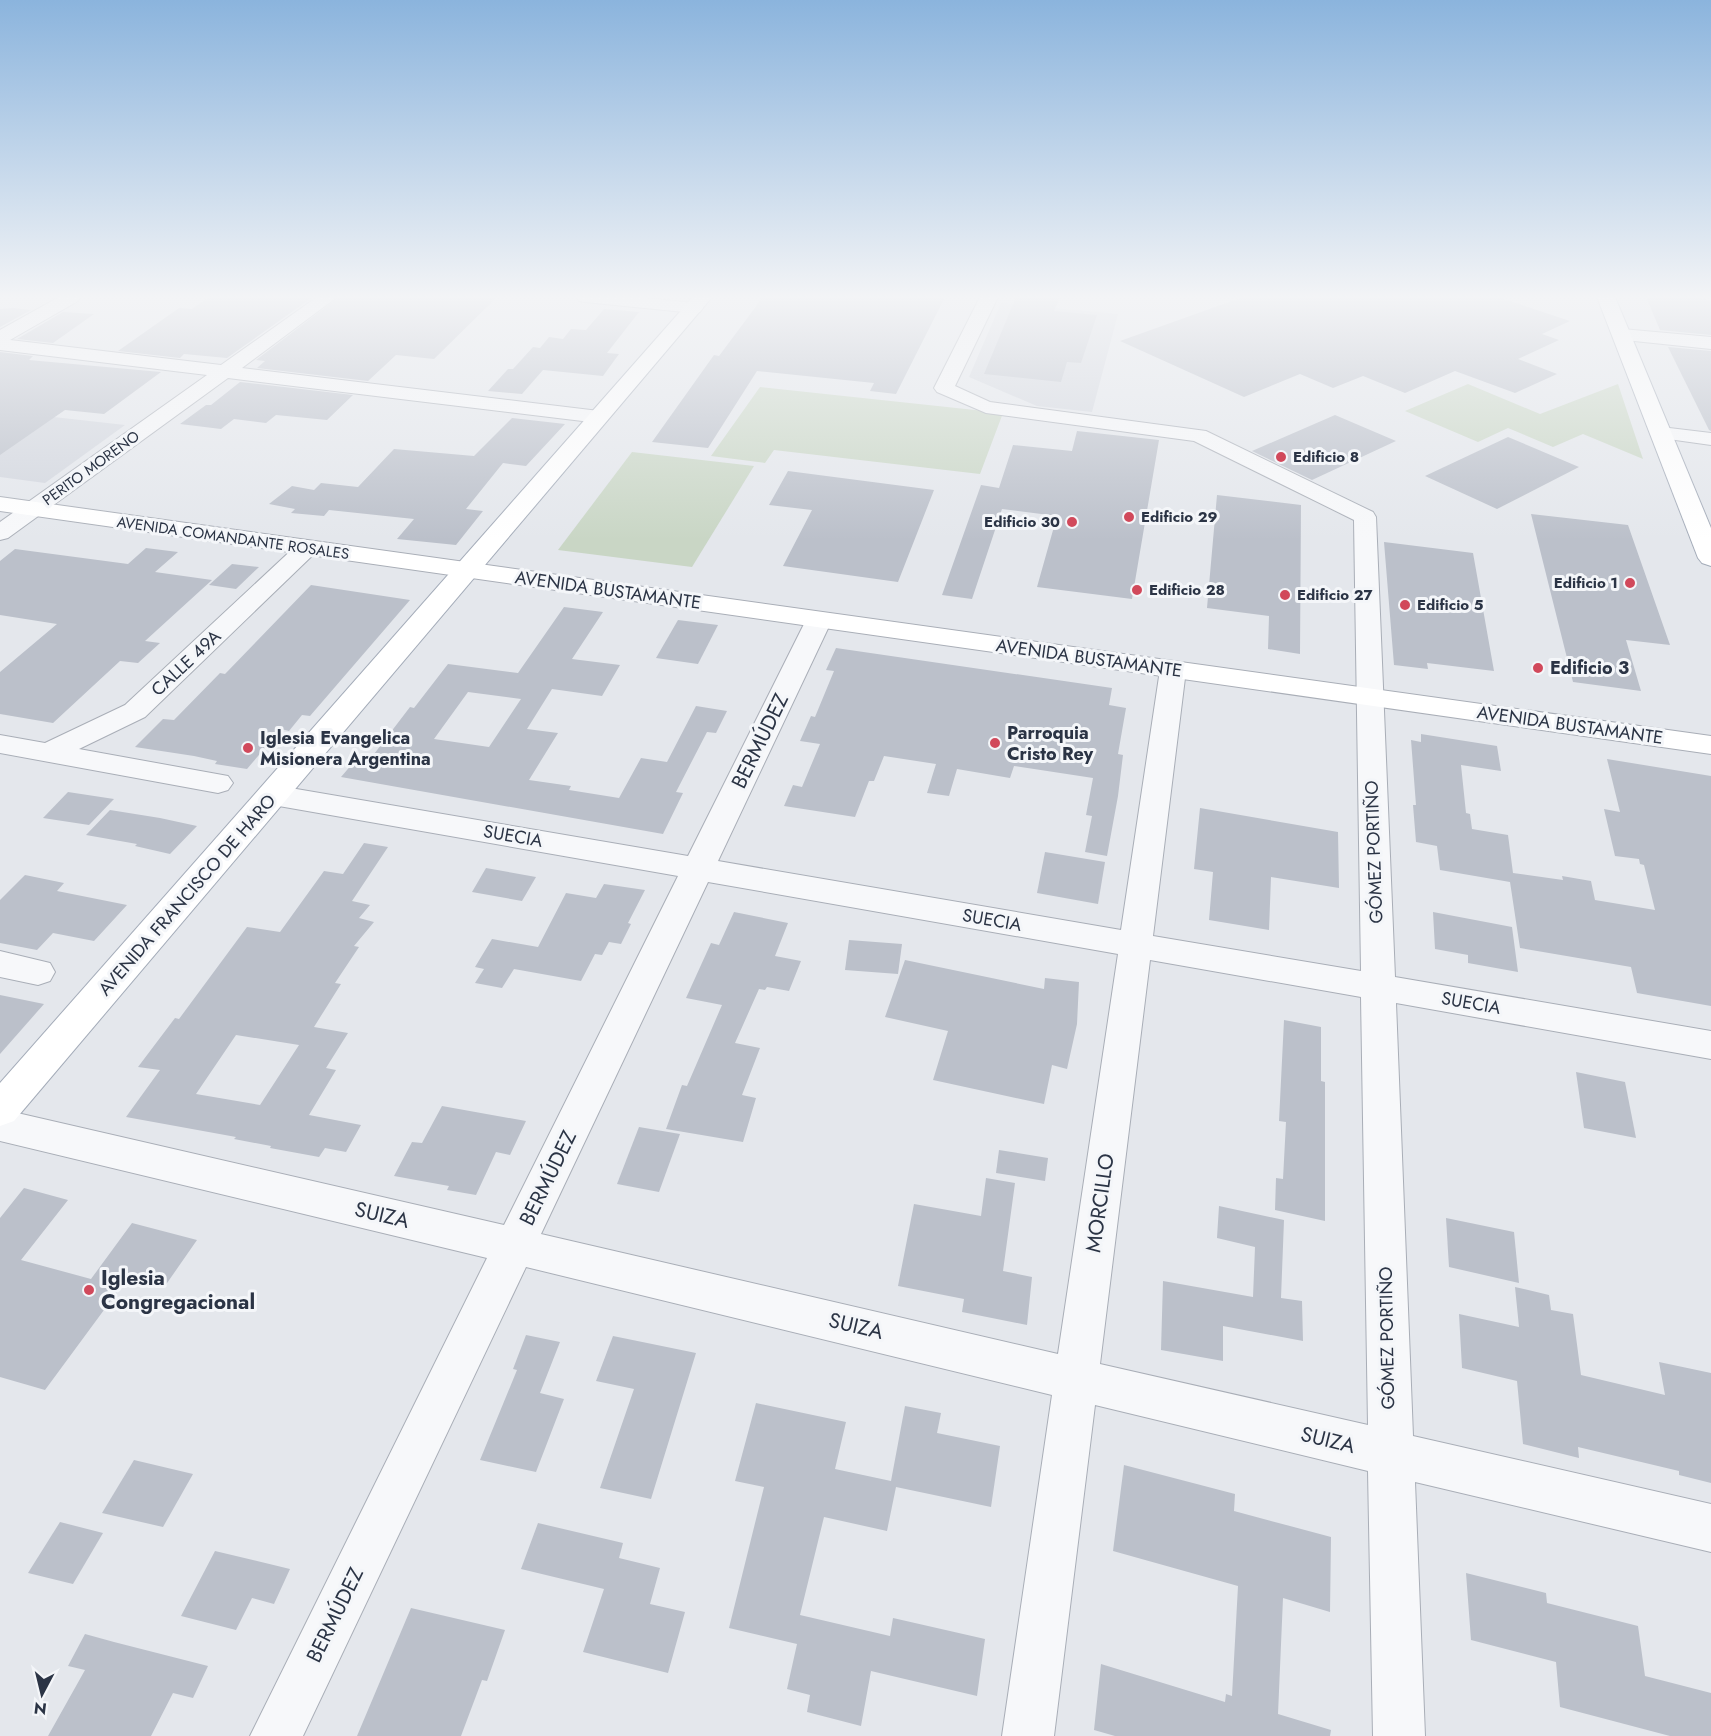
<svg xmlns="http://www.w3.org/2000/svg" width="1711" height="1736" viewBox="0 0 1711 1736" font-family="Jost,sans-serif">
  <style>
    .built { fill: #d2d6de }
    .green { fill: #c9d6c5 }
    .building { fill: #bbc0ca; fill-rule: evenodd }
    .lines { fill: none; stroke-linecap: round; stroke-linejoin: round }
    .street-casing { stroke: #a9aeb7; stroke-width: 2 }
    .secondary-casing { stroke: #a9aeb7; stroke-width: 2 }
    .primary-casing { stroke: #a3abb8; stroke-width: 2 }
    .street { fill: #f7f8fa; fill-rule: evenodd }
    .secondary { fill: #fff; fill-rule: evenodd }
    .primary { fill: #fff; fill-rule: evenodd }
    .poi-dot { fill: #d1495b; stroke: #f4f6f9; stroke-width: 2 }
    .labels { text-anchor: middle; stroke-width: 6; stroke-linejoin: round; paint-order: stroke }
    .far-poi-label { font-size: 15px; font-weight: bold; fill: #2b3445; stroke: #f4f6f9; text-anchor: start }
    .far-street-label { font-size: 15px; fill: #2b3445; stroke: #f4f6f9 }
    .street-label { font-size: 18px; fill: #2b3445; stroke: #f4f6f9 }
    .poi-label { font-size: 18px; font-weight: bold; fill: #2b3445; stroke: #f4f6f9; text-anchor: start }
    .near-street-label { font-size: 21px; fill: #2b3445; stroke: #f4f6f9 }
    .near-poi-label { font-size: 21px; font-weight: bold; fill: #2b3445; stroke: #f4f6f9; text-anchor: start }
  </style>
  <rect width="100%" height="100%" fill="#e4e7ec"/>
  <g class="built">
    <polygon points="1001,303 1118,314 1092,412 1037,406 969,377"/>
    <polygon points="0,411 125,425 45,483 0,477"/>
  </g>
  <g class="green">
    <polygon points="1468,384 1540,414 1618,384 1643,459 1583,434 1553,447 1508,428 1478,442 1405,411"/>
    <polygon points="760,387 1003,413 980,474 774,450 765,463 711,456"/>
    <polygon points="632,452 754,466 692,567 558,550"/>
  </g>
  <g class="building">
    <polygon points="209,297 313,297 227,358 184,354 180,358 118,351 179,308 192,309"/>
    <polygon points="339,297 497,297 434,359 396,355 368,381 257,368 265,361 256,360"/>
    <polygon points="763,297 945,297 896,394 870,391 874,383 757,371 708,448 652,442 714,355 719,356"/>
    <polygon points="1016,297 1060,297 1054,311 1097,315 1081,363 1067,362 1061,382 984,374"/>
    <polygon points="1243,297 1498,297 1570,321 1542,334 1559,340 1518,359 1557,374 1515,393 1455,371 1405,393 1363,376 1333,388 1300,374 1244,397 1120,341"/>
    <polygon points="1646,297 1694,297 1711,300 1711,335 1660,330"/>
    <polygon points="13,308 31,310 0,327 0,309"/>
    <polygon points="604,309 639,312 607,353 619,354 603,376 543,370 522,394 488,391 508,369 513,369 533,347 540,348 549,337 563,339 571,329 586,330"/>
    <polygon points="63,312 94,314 53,343 17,339"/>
    <polygon points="1668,347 1711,351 1711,431 1709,430"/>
    <polygon points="0,352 33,356 29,360 161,372 104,414 65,410 0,455"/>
    <polygon points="240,382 353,395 327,420 276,415 266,423 234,419 221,429 180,424 206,405 211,405"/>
    <polygon points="1335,415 1396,441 1312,480 1252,451"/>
    <polygon points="512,418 565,424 526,466 503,463 466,509 483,511 456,545 397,539 414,519 329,510 324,516 291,513 295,509 269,504 292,486 314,490 321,483 358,487 394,449 474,456"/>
    <polygon points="1077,431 1159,440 1132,599 1037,587 1057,516 1002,509 972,599 942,595 981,485 999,488 1013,445 1072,451"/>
    <polygon points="1508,437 1579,467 1497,509 1425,476"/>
    <polygon points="788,471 934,490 898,582 783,566 812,510 769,505"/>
    <polygon points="1217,495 1301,505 1300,654 1268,649 1269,616 1207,608"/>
    <polygon points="1531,514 1628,525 1670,645 1626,640 1641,691 1573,682"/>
    <polygon points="1384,542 1473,553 1494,671 1427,663 1428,669 1394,665"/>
    <polygon points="146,548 178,552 155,572 212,580 145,641 160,643 138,663 120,661 53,723 0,714 0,672 57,624 0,615 0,561 15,549 128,564"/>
    <polygon points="232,564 259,567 236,589 209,585"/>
    <polygon points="311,585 410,600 310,716 302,715 289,731 281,729 247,769 215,764 217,761 194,756 135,747 163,719 174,720 220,673 225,674"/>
    <path d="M564 607 603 612 572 659 620 665 602 696 552 689 527 729 558 733 529 780 571 786 569 790 619 798 641 758 667 762 696 706 727 711 716 733 707 732 676 792 683 793 663 834 341 777 359 756 371 758 410 707 414 708 448 664 518 673ZM468 692 521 699 489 747 434 739Z"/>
    <polygon points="678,620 718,625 698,664 656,658"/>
    <polygon points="836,648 1112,688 1109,705 1126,708 1118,754 1123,755 1118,796 1107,856 1085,852 1092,816 1086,815 1093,778 1014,766 1010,778 957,769 949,796 927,793 936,764 884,756 874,781 869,781 855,817 784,806 793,785 802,787 820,744 800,741 811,716 815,717 834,671 826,670"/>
    <polygon points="1421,734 1497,746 1501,771 1461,765 1466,813 1470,814 1472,829 1508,835 1513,873 1563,880 1562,876 1591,881 1595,900 1655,910 1644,865 1640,864 1639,859 1615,856 1604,809 1620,812 1607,759 1711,776 1711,1006 1637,993 1631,967 1520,948 1510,882 1440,870 1437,846 1416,842 1413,805 1416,805 1411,740 1421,742"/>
    <polygon points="68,792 114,799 89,825 43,818"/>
    <polygon points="1200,808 1338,832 1339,888 1271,877 1269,930 1209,920 1213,872 1194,869"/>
    <polygon points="110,810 160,818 197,826 170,854 135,846 137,844 86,835"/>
    <path d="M364 843 388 847 352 901 370 905 359 918 374 922 354 946 359 947 335 983 341 984 314 1027 348 1033 326 1068 336 1070 309 1115 361 1125 346 1152 325 1148 319 1157 270 1148 271 1146 234 1139 236 1137 126 1117 160 1070 138 1067 175 1018 179 1019 247 927 280 932 324 871 343 874ZM236 1035 299 1045 260 1105 196 1094Z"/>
    <polygon points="1045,852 1105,862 1098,904 1037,893"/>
    <polygon points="486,868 536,877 522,901 472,892"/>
    <polygon points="25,875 64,883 57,891 127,905 94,941 53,933 37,950 0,943 0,900"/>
    <polygon points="604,884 645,890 628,923 631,924 621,944 609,942 602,955 595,954 581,981 514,969 502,988 475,983 484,969 475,967 492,939 538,947 566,893 596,898"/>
    <polygon points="734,912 788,923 775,956 801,961 789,991 767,987 765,990 759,989 735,1043 760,1048 742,1095 756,1098 743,1142 666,1129 682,1085 687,1086 722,1005 686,998 711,943 719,945"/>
    <polygon points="1433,912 1512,927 1518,972 1468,963 1468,955 1435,949"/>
    <polygon points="849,940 902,944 898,974 845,970"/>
    <polygon points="905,960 1044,989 1045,978 1079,982 1077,1024 1067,1069 1052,1065 1044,1104 933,1080 948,1031 885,1017"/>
    <polygon points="0,995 44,1004 0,1054"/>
    <polygon points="1284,1020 1321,1027 1321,1081 1325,1082 1325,1221 1275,1210 1276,1178 1283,1179 1286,1122 1279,1121"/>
    <polygon points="1576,1072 1625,1082 1636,1138 1584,1128"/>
    <polygon points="442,1106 526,1121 510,1155 496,1152 476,1195 447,1190 449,1186 394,1176 412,1142 422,1143"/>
    <polygon points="639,1127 680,1134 659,1192 617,1184"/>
    <polygon points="999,1150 1048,1158 1045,1181 996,1173"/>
    <polygon points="986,1178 1015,1183 1003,1271 1032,1277 1027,1325 962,1312 964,1299 898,1286 914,1204 981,1216"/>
    <polygon points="24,1188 68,1200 21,1260 91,1279 132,1223 197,1240 165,1286 129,1276 45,1390 0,1377 0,1218"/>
    <polygon points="1219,1206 1284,1220 1281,1298 1302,1301 1303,1341 1223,1326 1223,1361 1161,1350 1163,1281 1253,1297 1255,1247 1217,1238"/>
    <polygon points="1446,1218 1514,1232 1519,1283 1449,1267"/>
    <polygon points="1515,1287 1549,1295 1551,1310 1573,1314 1581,1375 1665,1395 1659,1362 1711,1373 1711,1483 1679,1475 1679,1471 1578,1447 1579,1458 1523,1444 1517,1381 1462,1368 1459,1314 1519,1327"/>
    <polygon points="526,1335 560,1342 540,1393 564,1399 536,1472 480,1460 517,1370 513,1369"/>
    <polygon points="613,1336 696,1353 651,1499 600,1488 634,1389 596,1381"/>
    <polygon points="756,1403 846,1422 835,1469 891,1481 905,1406 941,1413 937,1433 1000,1446 991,1507 896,1487 887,1531 824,1517 800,1615 890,1636 893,1618 985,1639 977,1696 871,1671 861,1726 807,1712 810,1695 787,1689 797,1644 729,1628 764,1487 735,1481"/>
    <polygon points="134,1460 193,1474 163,1527 102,1513"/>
    <polygon points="1124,1465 1235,1494 1234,1511 1331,1537 1330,1612 1283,1598 1278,1714 1331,1730 1330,1736 1115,1736 1094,1730 1101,1664 1225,1702 1226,1694 1232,1696 1238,1586 1113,1551"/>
    <polygon points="60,1522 103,1533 73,1584 28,1573"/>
    <polygon points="538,1523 623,1543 619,1558 660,1568 650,1604 685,1612 668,1673 583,1652 604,1589 521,1569"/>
    <polygon points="215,1551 290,1569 274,1604 252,1598 236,1630 181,1616"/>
    <polygon points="1466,1573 1546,1593 1547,1603 1638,1626 1645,1676 1711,1693 1711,1736 1670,1736 1560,1707 1556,1662 1471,1640"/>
    <polygon points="411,1608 505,1630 487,1681 482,1680 461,1736 357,1736"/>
    <polygon points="85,1634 114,1642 208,1666 193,1698 173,1693 151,1736 48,1736 85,1670 68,1666"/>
  </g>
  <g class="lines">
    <g class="street-casing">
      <g id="street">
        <polygon points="59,297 81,297 78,301 10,340 221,365 317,297 337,297 242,368 599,411 606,413 609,417 606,421 599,423 228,378 8,538 0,540 0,522 207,375 0,350 0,330"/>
        <polygon points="576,297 636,297 694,303 700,304 703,308 700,312 694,313 585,302 579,301"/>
        <path d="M980 297H998L955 386 990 402 1206 431 1373 512 1376 517 1395 977 1711 1031V1059L1396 1003 1413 1436 1711 1504V1552L1415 1482 1425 1736H1373L1368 1471 1095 1405 1054 1736H1002L1052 1395 526 1267 303 1736H250L487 1258 0 1141V1109L504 1225 678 876 273 805 262 802 258 795 262 788 273 785 688 856 806 620 810 615 819 612 828 615 832 620 718 861 1121 930 1160 670 1164 664 1173 662 1182 664 1186 670 1153 936 1361 971 1354 520 1194 441 986 413 937 392 934 388ZM708 882 1118 954 1058 1354 541 1234ZM1150 960 1361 997 1368 1425 1100 1364Z"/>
        <polygon points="1622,329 1711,337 1711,349 1615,339 1613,335 1615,331"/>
        <polygon points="1661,427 1711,433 1711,445 1654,437 1651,433 1654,429"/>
        <polygon points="307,541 315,543 319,548 315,553 145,717 79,749 228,776 233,783 228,790 218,793 0,753 0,735 45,743 125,705 299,543"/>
        <polygon points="0,951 50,963 55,972 50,981 38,985 0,977"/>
      </g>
    </g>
    <g class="secondary-casing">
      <polygon id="secondary" points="0,497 1711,736 1711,754 0,511"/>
    </g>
    <g class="primary-casing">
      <g id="primary">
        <polygon points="693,297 712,297 14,1121 0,1126 0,1083"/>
        <polygon points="1597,297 1615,297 1711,528 1711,566 1702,563 1698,558"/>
      </g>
    </g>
    <use href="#street" class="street"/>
    <use href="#secondary" class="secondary"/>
    <use href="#primary" class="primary"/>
  </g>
  <linearGradient id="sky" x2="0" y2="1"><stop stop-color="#8bb4dd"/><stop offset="0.55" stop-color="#f3f4f6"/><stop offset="1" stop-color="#f3f4f6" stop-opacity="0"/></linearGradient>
  <rect width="1711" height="540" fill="url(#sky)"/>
  <g class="poi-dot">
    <circle cx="1281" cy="457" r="6"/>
    <circle cx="1129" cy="517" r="6"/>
    <circle cx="1072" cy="522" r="6"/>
    <circle cx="1630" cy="583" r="6"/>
    <circle cx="1137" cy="590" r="6"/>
    <circle cx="1285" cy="595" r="6"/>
    <circle cx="1405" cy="605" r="6"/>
    <circle cx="1538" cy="668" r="6"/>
    <circle cx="995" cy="743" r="6"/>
    <circle cx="248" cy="748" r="6"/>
    <circle cx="89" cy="1290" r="6"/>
  </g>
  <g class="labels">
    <g class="far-poi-label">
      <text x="1293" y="462">Edificio 8</text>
      <text x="1141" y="522">Edificio 29</text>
      <text x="1060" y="527" text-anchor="end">Edificio 30</text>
      <text x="1618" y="588" text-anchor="end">Edificio 1</text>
      <text x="1149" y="595">Edificio 28</text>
      <text x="1297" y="600">Edificio 27</text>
      <text x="1417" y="610">Edificio 5</text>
    </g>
    <g class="far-street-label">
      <text transform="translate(91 468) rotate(-36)" y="5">PERITO MORENO</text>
      <text transform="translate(233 538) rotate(8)" y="5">AVENIDA COMANDANTE ROSALES</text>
    </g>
    <g class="street-label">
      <text transform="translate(608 590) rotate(8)" y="6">AVENIDA BUSTAMANTE</text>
      <text transform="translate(1089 658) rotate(8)" y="6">AVENIDA BUSTAMANTE</text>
      <text transform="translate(186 663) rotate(-43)" y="6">CALLE 49A</text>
      <text transform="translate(1570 725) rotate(8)" y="6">AVENIDA BUSTAMANTE</text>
      <text transform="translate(513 836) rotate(10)" y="6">SUECIA</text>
      <text transform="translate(1374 852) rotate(-92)" y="6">GÓMEZ PORTIÑO</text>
      <text transform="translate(187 895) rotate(-49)" y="6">AVENIDA FRANCISCO DE HARO</text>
      <text transform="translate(992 920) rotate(10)" y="6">SUECIA</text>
      <text transform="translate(1471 1003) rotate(10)" y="6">SUECIA</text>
      <text transform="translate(1387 1338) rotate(-91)" y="6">GÓMEZ PORTIÑO</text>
    </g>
    <g class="poi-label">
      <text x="1550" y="674">Edificio 3</text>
      <text x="1007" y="739">Parroquia<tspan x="1007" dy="21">Cristo Rey</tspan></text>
      <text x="260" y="744">Iglesia Evangelica<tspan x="260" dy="21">Misionera Argentina</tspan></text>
    </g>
    <g class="near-street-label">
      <text transform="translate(760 741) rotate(-64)" y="7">BERMÚDEZ</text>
      <text transform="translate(548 1178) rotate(-64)" y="7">BERMÚDEZ</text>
      <text transform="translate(1100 1203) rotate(-82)" y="7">MORCILLO</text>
      <text transform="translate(382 1215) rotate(13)" y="7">SUIZA</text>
      <text transform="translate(856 1326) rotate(13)" y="7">SUIZA</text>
      <text transform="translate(1328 1440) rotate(14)" y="7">SUIZA</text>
      <text transform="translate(335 1615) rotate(-64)" y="7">BERMÚDEZ</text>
    </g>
    <g class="near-poi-label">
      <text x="101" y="1285">Iglesia<tspan x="101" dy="24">Congregacional</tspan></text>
    </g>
  </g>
  <g transform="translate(42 1694) rotate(187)" stroke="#f4f6f9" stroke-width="4.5" paint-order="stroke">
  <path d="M0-4.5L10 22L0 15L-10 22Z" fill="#2b3445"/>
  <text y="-9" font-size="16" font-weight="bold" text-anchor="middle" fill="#2b3445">N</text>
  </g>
</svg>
